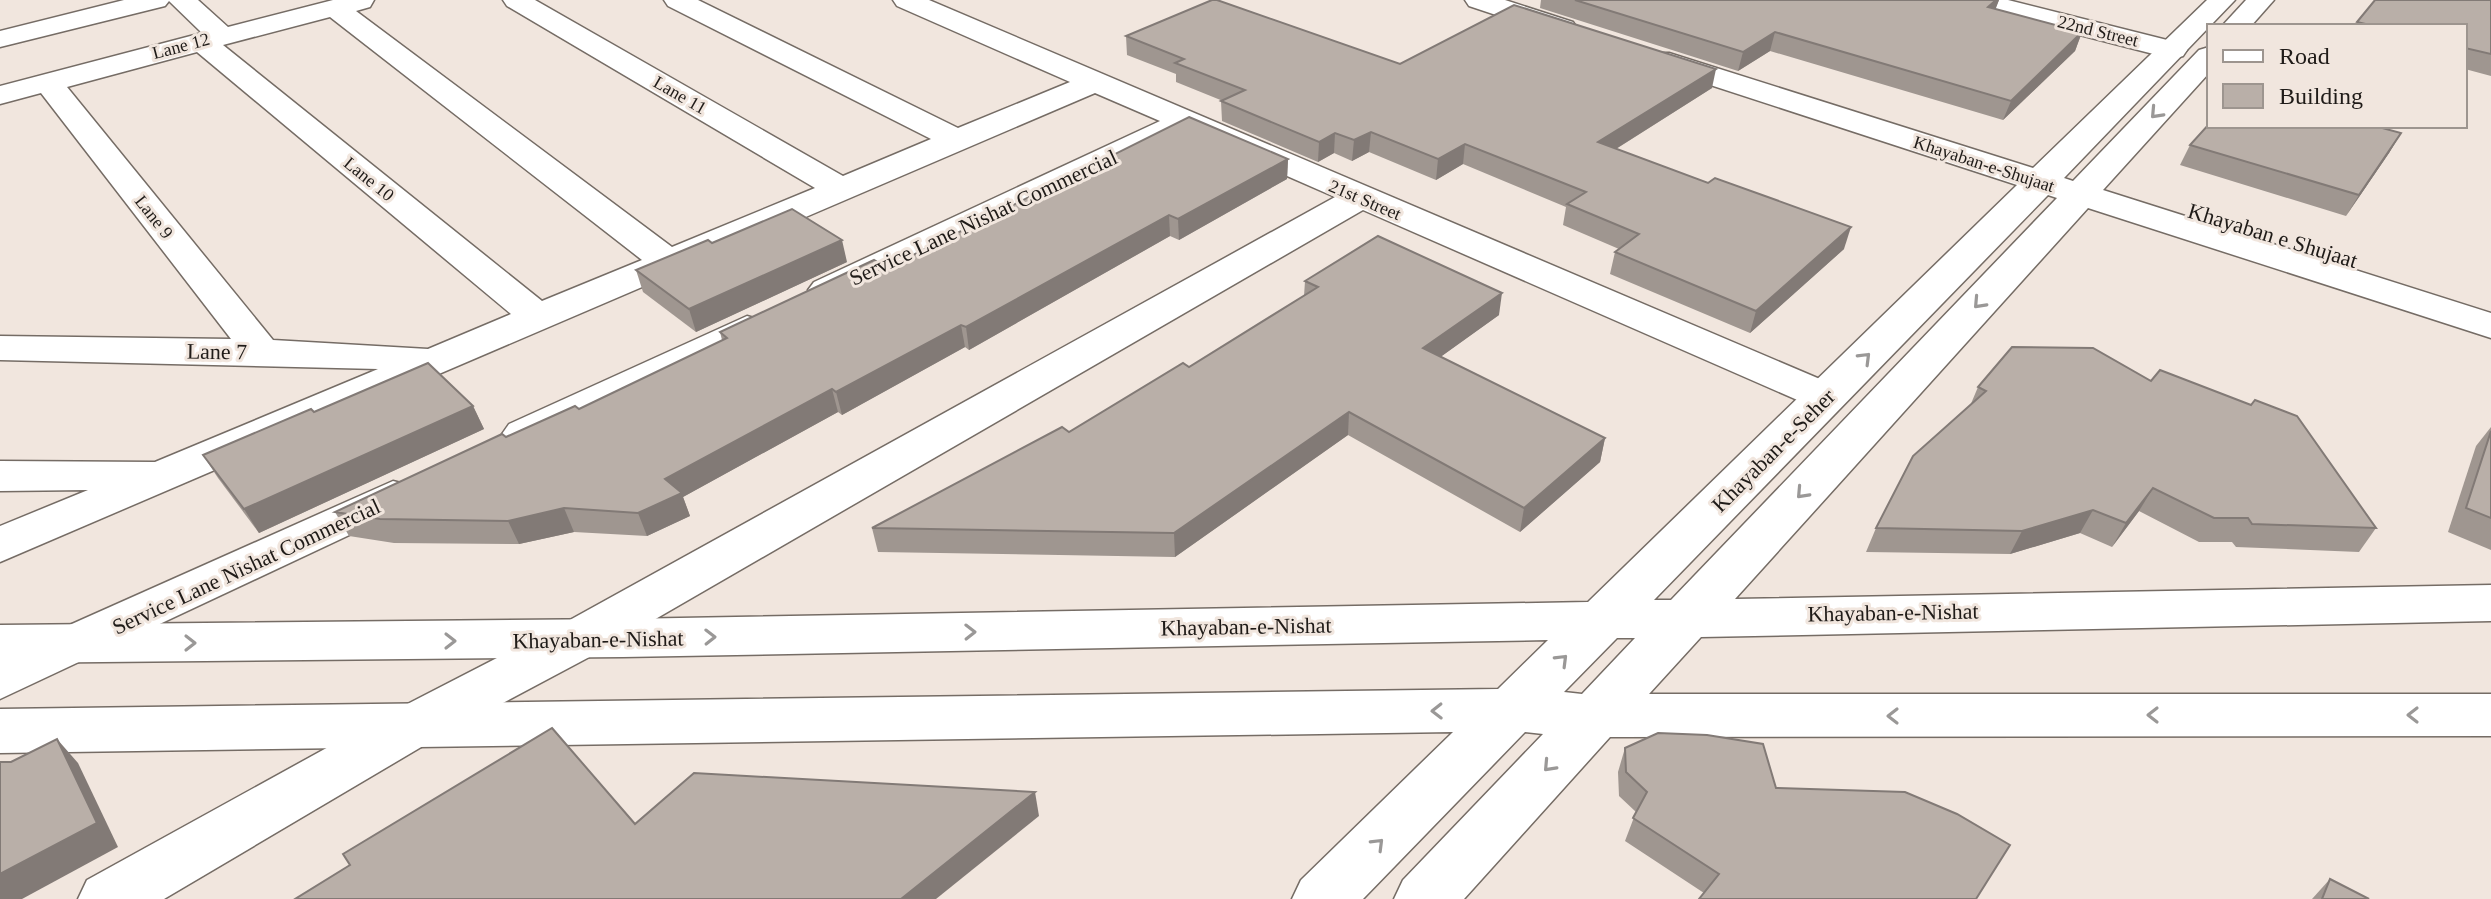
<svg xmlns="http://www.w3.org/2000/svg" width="2491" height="899" viewBox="0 0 2491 899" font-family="'Times New Roman',serif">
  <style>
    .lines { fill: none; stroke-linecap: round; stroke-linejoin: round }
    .street-casing { stroke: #756c65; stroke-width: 3 }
    .secondary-casing { stroke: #756c65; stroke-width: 3 }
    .street { fill: #fff; fill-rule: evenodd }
    .secondary { fill: #fff; fill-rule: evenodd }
    .wall { fill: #9f9690 }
    .shaded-wall { fill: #827a76 }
    .building { fill: #b9afa8; stroke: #827a76; stroke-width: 2 }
    .oneway { stroke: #9a9897 }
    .labels { text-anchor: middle; stroke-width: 6; stroke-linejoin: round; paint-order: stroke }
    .far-street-label { font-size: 18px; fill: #1f1b18; stroke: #f1e6de }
    .street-label { font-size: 22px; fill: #1f1b18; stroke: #f1e6de }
  </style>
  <rect width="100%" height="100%" fill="#f1e6de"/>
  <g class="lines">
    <g class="street-casing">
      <g id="street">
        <path d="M124 0H198L228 27 333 0H374L370 7 356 11 672 247 815 188 507 6 503 0H535L843 176 931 139 668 6 664 0H698L958 128 1070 82 897 6 893 0H929L1841 388 1847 397 1841 406 1826 410 1811 406 1363 210 595 654 428 743 164 899H78L87 880 390 713 559 626 1335 197 1184 131 840 298 827 301 814 298 808 290 814 282 1160 121 1095 93 0 562V526L88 490 0 491V461L155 462 378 369 0 360V336L231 339 41 93 0 104V86L202 33 169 1 165 6 0 47V31ZM330 17 642 260 542 301 223 45ZM197 52 511 314 428 349 273 340 67 87Z"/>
        <polygon points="1963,0 2008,0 2183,44 2187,50 2183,56 2173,59 1967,6"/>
        <polygon points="747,316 761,320 767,328 761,336 539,444 524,448 509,444 502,434 509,424"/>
        <polygon points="393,481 409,485 416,496 409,507 0,699 0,656"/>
      </g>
    </g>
    <g class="secondary-casing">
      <g id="secondary">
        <polygon points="1465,0 1505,0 1573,22 1577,28 1573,34 1553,34 1469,6"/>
        <path d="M2207 0H2235L2064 178 2073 181 2199 50 2209 47V73L2103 190 2491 313V338L2088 208 1735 599 2491 585V621L1701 637 1649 694H2491V736L1610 737 1464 899H1394L1403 880 1543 734 1525 732 1363 899H1292L1301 880 1453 732 0 753V709L1498 689 1548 640 623 657 0 663V625L623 619 1588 602 2017 185 1649 65 1645 59 1649 53H1669L2033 168ZM2048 195 2057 198 1671 600H1654ZM1617 638H1635L1582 694 1564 692Z"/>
        <polygon points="2246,0 2274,0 2251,26 2222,26"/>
      </g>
    </g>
    <use href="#street" class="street"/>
    <use href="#secondary" class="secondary"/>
  </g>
  <g class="wall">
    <polygon points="1541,0 1999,0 1995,9 2082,32 2075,51 2003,120 1770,51 1738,71 1540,8"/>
    <polygon points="2491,0 2491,76 2465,69 2465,26 2354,26 2357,22"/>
    <polygon points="1126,36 1400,64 1712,88 1616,149 1844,249 1750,333 1610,274 1615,252 1619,249 1563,225 1566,207 1463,164 1436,180 1369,152 1352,161 1334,153 1318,162 1222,121 1221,101 1223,101 1176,82 1176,74 1127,55"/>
    <polygon points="2401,133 2389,153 2346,216 2180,165 2190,145"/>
    <polygon points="1288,159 1287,179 1179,240 1170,236 969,350 965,347 842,415 838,412 683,497 690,516 647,536 574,532 519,544 394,543 349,536 335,512 506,437 579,409 722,340 720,332"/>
    <polygon points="712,243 847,262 696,332 643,292 636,270"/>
    <polygon points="1305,281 1499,315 1440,357 1605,438 1600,462 1520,532 1348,435 1175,557 878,552 872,528 1069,432 1189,367 1304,296"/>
    <polygon points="1978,387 2376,528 2359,552 2236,547 2232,542 2199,542 2139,511 2112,547 2080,533 2010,554 1866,552 1876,528 1970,406"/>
    <polygon points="473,406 484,429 259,533 218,478 203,455 314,412"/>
    <polygon points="2491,427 2491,550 2448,532 2476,446"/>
    <polygon points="1625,748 1776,788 1905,792 1704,893 1625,841 1636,812 1619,796 1618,772"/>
    <polygon points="2330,879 2369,899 2312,899"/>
  </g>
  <g class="shaded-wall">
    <polygon points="1996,0 1999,0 1993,16 1988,7"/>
    <polygon points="1775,32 1770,51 1738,71 1743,52"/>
    <polygon points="2082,32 2075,51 2003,120 2011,101"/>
    <polygon points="1716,69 1712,88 1595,162 1598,142"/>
    <polygon points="1371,132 1369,152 1352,161 1354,140"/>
    <polygon points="1335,133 1334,153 1318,162 1319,142"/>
    <polygon points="2401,133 2389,153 2346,216 2359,195"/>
    <polygon points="1465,144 1463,164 1436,180 1438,159"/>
    <polygon points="1288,159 1287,179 1179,240 1178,219"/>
    <polygon points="1169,215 1170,236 969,350 966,327"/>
    <polygon points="1851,227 1844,249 1750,333 1756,311"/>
    <polygon points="842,240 847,262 696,332 689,309"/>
    <polygon points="1502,293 1499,315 1421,371 1423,348"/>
    <polygon points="961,325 965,347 842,415 836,392"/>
    <polygon points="832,389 838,412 683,497 690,516 647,536 638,513 665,479"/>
    <polygon points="473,406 484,429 259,533 244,509"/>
    <polygon points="1349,412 1348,435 1175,557 1174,533"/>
    <polygon points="1605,438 1600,462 1520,532 1524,508"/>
    <polygon points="2153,488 2139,511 2112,547 2126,523"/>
    <polygon points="564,508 574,532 519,544 508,521"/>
    <polygon points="2093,510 2080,533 2010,554 2022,531"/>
    <polygon points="57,739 78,763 118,847 22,899 0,899 0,874"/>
    <polygon points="1035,792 1039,816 936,899 901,899"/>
  </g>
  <g class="building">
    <polygon points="1212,0 1217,0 1400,64 1514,5 1716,69 1598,142 1708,183 1715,178 1851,227 1756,311 1615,252 1639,234 1567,204 1586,192 1465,144 1438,159 1371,132 1354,140 1335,133 1319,142 1221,101 1245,90 1175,63 1184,59 1126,36"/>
    <polygon points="1575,0 1996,0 1988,7 2082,32 2011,101 1775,32 1743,52"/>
    <polygon points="2375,0 2491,0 2491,54 2465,48 2465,26 2374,26 2357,22"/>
    <polygon points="1189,117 1288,159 1178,219 1169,215 966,327 961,325 836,392 832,389 665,479 682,493 638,513 564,508 508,521 380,519 335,512 502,434 506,437 575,406 579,409 727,338 720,332 874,260 887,268"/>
    <polygon points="2209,124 2209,126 2375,126 2401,133 2359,195 2190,145"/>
    <polygon points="792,209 842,240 689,309 636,270 708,240 712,243"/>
    <polygon points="1378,236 1502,293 1423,348 1605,438 1524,508 1349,412 1174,533 872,528 1062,427 1069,432 1183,363 1189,367 1318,287 1305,281"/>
    <polygon points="2012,347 2093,348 2151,381 2160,370 2251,405 2255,400 2297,416 2376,528 2252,524 2248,518 2214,518 2153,488 2126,523 2093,510 2022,531 1876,528 1913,456 1986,391 1978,387"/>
    <polygon points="428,363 473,406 244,509 203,455 311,409 314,412"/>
    <polygon points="2491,431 2491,518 2466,508"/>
    <polygon points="552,728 635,824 694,773 1035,792 901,899 295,899 350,865 343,854"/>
    <polygon points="1658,733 1707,735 1763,744 1776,788 1905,792 1957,814 2010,845 1976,899 1699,899 1719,874 1633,818 1647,792 1626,772 1625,748"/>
    <polygon points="57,739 97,823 0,874 0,762 11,762"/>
    <polygon points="2330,879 2369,899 2322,899"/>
  </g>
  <defs><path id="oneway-chevron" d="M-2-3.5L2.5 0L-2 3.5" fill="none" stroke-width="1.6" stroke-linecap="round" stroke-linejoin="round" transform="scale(2)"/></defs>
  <g class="oneway">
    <use href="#oneway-chevron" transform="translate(2156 113) rotate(133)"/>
    <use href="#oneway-chevron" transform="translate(1979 303) rotate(133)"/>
    <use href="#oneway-chevron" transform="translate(1865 358) rotate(-45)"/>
    <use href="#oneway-chevron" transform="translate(1802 493) rotate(133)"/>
    <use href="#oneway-chevron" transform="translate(970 632) rotate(-1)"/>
    <use href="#oneway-chevron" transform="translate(710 637) rotate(-1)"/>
    <use href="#oneway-chevron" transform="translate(450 641)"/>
    <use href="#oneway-chevron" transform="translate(190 643)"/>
    <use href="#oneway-chevron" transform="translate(1562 660) rotate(-45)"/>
    <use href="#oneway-chevron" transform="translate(1437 711) rotate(179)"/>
    <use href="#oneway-chevron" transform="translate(2153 715) rotate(180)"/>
    <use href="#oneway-chevron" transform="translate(2413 715) rotate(180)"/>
    <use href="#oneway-chevron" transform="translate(1893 716) rotate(180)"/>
    <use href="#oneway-chevron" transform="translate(1549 766) rotate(133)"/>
    <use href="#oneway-chevron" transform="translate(1378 844) rotate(-45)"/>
  </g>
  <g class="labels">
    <g class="far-street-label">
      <text transform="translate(2098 31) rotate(14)" y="6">22nd Street</text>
      <text transform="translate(181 46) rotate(-15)" y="6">Lane 12</text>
      <text transform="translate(680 95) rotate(30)" y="6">Lane 11</text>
      <text transform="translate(1984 164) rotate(18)" y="6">Khayaban-e-Shujaat</text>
      <text transform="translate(369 179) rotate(39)" y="6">Lane 10</text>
      <text transform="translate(1365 200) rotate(23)" y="6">21st Street</text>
      <text transform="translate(154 217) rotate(52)" y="6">Lane 9</text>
    </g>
    <g class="street-label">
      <text transform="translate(983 217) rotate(-25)" y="8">Service Lane Nishat Commercial</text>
      <text transform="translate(2273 235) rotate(17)" y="8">Khayaban e Shujaat</text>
      <text transform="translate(217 351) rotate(1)" y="8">Lane 7</text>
      <text transform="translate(1773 450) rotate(-45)" y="8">Khayaban-e-Seher</text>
      <text transform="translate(246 566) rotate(-25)" y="8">Service Lane Nishat Commercial</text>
      <text transform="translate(1893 612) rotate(-1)" y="8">Khayaban-e-Nishat</text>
      <text transform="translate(1246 626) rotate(-1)" y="8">Khayaban-e-Nishat</text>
      <text transform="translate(598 639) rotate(-1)" y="8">Khayaban-e-Nishat</text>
    </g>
  </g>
  <rect x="2207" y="24" width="260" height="104" fill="#f1e6de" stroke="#9d958f" stroke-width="2"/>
  <rect x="2223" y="50" width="40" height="12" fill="#ffffff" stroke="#9d958f" stroke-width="2"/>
  <text x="2279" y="64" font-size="24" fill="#1f1b18">Road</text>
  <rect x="2223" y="84" width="40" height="24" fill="#b9afa8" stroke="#9d958f" stroke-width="2"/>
  <text x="2279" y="104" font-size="24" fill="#1f1b18">Building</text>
</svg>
